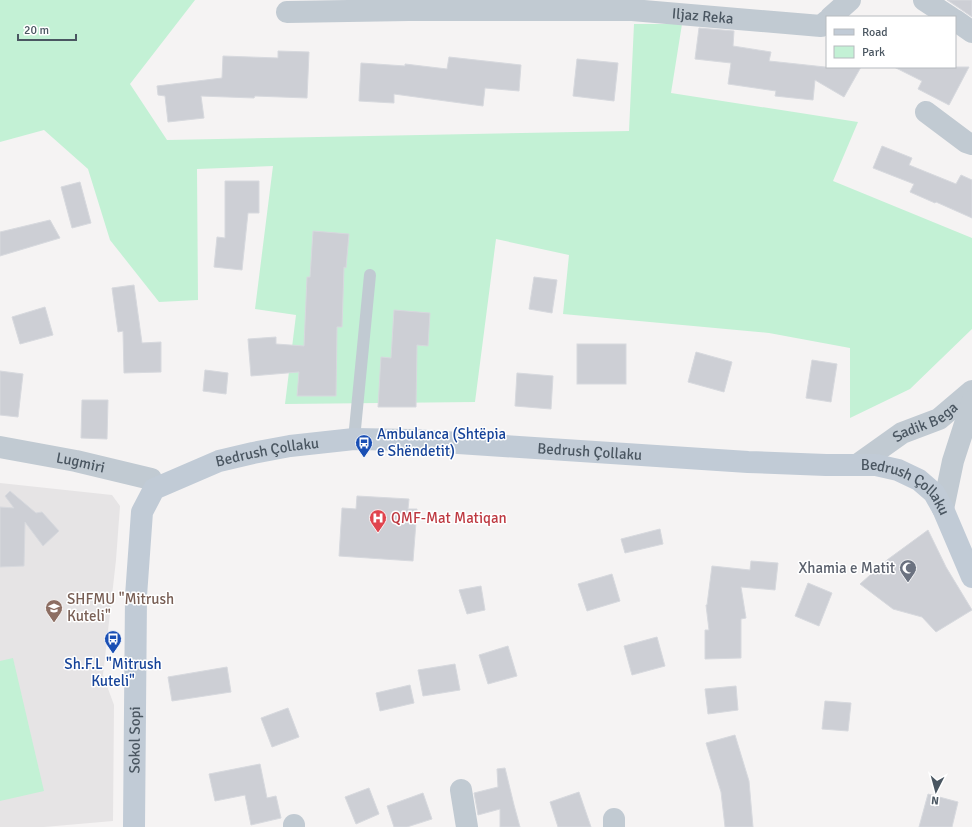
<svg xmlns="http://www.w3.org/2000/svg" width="972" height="827" viewBox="0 0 972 827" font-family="Signika,sans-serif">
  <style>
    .education { fill: #e6e4e5 }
    .green { fill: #c3f1d5 }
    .building { fill: #cdcfd5; stroke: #d7d9de }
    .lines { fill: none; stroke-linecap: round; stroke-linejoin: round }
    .lane { stroke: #c1cad2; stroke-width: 12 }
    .street { stroke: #c1cad2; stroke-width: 22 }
    .secondary { stroke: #c1cbd6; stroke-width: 22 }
    .labels { text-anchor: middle; stroke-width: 3; stroke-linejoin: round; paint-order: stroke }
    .street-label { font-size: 15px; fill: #4a5661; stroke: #fff }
    .transit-label { font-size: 15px; fill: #164399; stroke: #fff; text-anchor: start }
    .health-label { font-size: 15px; fill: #be3a42; stroke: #fff; text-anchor: start }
    .worship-label { font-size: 15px; fill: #5b616d; stroke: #fff; text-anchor: end }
    .education-label { font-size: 15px; fill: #785e54; stroke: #fff; text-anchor: start }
  </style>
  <rect width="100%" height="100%" fill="#f5f3f3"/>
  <polygon class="education" points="0,483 112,495 120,506 116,560 103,675 114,705 113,821 44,827 0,827"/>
  <g class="green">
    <polygon points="0,0 195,0 130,84 167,140 629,131 634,24 682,24 671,93 858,122 833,181 972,238 972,329 910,389 850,418 850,348 769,333 563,314 569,255 496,239 475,402 285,404 296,315 255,309 273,166 197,169 198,300 159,302 110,240 88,169 44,130 0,142"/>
    <polygon points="13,658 44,791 0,801 0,661"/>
  </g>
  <g class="building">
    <polygon points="947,0 972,0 972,17 959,8"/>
    <polygon points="699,28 734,31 733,46 771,52 769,61 825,67 861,67 844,97 815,80 813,100 775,96 776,91 728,84 731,63 695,59"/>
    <polygon points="278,51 309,52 307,98 255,96 254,98 201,96 204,118 168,122 165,96 158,95 157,86 222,78 223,56 278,58"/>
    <polygon points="449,57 521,65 519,91 485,88 483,106 394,94 394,103 359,101 361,63 405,66 405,64 447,69"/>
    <polygon points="577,59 618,63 614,101 573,96"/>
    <polygon points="894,67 969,67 949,105 918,89 922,81"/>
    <polygon points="882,146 912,158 909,165 956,184 961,175 972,180 972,218 936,202 935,203 910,192 914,184 873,168"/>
    <polygon points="225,181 259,181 259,213 248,213 242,270 214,267 217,237 225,238"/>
    <polygon points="80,182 91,223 72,228 61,187"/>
    <polygon points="50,220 60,238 0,256 0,232"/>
    <polygon points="313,231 349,234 346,268 344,267 342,327 337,327 336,396 297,396 299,372 251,376 248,339 276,337 276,344 304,346 307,277 310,277"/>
    <polygon points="534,277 557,280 552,313 529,309"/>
    <polygon points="134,285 142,343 161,342 161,372 124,373 123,331 118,332 112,288"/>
    <polygon points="45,307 53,335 20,344 12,317"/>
    <polygon points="394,310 430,313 428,346 417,345 416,407 378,407 381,357 391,358"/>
    <rect x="577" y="344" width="49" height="40"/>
    <polygon points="696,352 732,362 724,392 688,382"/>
    <polygon points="812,360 837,364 831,402 806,398"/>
    <polygon points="205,370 228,373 226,394 203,391"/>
    <polygon points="0,371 23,374 18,417 0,415"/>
    <polygon points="517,373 553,376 551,409 515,406"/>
    <polygon points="82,400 108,400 107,439 81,438"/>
    <polygon points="10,491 36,513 42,512 59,531 43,546 25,522 24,566 0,567 0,507 14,508 5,496"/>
    <polygon points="357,496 409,499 408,509 417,509 413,561 339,556 342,508 356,509"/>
    <polygon points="660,529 663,544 625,553 621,539"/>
    <polygon points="928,530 946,567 972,610 936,632 922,617 893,609 860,584 887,560"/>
    <polygon points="751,561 778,563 775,590 741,587 746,618 741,619 741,658 705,659 705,630 709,630 706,605 707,605 712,566 750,570"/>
    <polygon points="612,574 620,601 587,611 578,584"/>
    <polygon points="808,583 832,593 819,626 795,616"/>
    <polygon points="481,586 485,610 467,614 459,590"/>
    <polygon points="657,637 665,666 632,675 624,646"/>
    <polygon points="508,646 517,676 488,684 479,655"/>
    <polygon points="455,664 460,690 423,696 418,670"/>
    <polygon points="227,667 231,692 172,701 168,677"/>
    <polygon points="410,685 414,703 380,711 376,693"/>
    <polygon points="736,686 738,710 708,714 705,689"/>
    <polygon points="825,701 851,703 848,731 822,729"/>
    <polygon points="288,708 299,737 272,747 261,718"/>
    <polygon points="735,735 749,781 753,827 725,827 721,792 706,743"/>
    <polygon points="260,764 267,798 276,796 281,818 251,825 245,795 215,801 209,774"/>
    <polygon points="505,768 514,805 520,827 500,827 500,809 478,815 477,809 474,793 498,787 497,769"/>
    <polygon points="369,788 379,814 356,824 345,797"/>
    <polygon points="579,792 591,827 558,827 550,802"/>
    <polygon points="423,793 432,819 407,827 394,827 387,806"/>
    <polygon points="928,794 958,802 952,827 919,827"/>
  </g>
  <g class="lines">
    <polyline class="lane" points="354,439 370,275"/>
    <g class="street">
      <polyline points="924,0 950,17"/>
      <path id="s1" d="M287 12 409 10H632L821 26 827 21"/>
      <polyline points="831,17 850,0"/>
      <polyline points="955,20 972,32"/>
      <polyline points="926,112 966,142 972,144"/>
      <path id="s2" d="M0 447 76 461 151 479 154 489"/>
      <path id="s3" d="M857 465 902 433 939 419 972 391"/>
      <polyline points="943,509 953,461 972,402"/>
      <polyline points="461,790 467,827"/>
      <polyline points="614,819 614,827"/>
      <polyline points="294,825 294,827"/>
    </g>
    <path class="secondary" id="s4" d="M134 827 136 596 142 512 154 489 219 461 253 453 290 446 354 439 413 440 748 462 826 465H876L898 470 919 480 934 493 943 509 972 577"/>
  </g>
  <defs>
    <g id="bus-pin" transform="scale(0.9)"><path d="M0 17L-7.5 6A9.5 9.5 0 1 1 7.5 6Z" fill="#1a4fb4" stroke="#fff"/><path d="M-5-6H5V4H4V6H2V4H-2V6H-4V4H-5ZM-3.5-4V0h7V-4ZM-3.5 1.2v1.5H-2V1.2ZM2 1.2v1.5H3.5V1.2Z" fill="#fff"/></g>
    <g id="hospital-pin" transform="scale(0.9)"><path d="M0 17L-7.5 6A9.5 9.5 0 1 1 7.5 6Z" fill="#e0444e" stroke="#fff"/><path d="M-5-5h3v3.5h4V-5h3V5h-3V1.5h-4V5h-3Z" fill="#fff"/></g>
    <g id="mosque-pin" transform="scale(0.9)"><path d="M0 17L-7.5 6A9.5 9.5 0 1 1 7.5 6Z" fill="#6b7280" stroke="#fff"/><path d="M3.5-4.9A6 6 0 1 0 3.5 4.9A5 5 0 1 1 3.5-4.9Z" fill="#fff"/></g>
    <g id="school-pin" transform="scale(0.9)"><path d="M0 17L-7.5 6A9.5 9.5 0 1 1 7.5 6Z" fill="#8d6e63" stroke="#fff"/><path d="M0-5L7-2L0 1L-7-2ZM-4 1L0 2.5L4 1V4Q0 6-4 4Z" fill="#fff"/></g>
  </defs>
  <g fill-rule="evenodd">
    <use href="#bus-pin" x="364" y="443"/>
    <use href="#hospital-pin" x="378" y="518"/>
    <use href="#mosque-pin" x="908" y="568"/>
    <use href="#school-pin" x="54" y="608"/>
    <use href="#bus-pin" x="113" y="639"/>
  </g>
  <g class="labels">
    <g class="street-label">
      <text dy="5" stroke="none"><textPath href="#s1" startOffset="416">Iljaz Reka</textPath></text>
      <text dy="5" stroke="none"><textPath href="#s3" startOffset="81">Sadik Bega</textPath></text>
      <text dy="5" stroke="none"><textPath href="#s4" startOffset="785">Bedrush Çollaku</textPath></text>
      <text dy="5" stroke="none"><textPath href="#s4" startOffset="461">Bedrush Çollaku</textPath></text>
      <text dy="5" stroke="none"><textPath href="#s2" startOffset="82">Lugmiri</textPath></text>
      <text dy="5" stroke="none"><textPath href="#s4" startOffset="1109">Bedrush Çollaku</textPath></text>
      <text dy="5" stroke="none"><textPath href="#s4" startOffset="87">Sokol Sopi</textPath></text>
    </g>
    <g class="transit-label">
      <text x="377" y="439">Ambulanca (Shtëpia<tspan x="377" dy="17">e Shëndetit)</tspan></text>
      <text x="113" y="669" text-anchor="middle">Sh.F.L "Mitrush<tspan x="113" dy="17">Kuteli"</tspan></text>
    </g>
    <g class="health-label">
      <text x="391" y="523">QMF-Mat Matiqan</text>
    </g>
    <g class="worship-label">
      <text x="895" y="573">Xhamia e Matit</text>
    </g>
    <g class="education-label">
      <text x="67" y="604">SHFMU "Mitrush<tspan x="67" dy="17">Kuteli"</tspan></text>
    </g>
  </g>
  <rect x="826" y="16" width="130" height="52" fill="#ffffff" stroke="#b7bbc0"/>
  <rect x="834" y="29" width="20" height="6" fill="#c1cbd6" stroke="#b7bbc0"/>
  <text x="862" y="36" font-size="12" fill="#4a5661">Road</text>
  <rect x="834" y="46" width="20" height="12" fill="#c3f1d5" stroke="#b7bbc0"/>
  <text x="862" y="56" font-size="12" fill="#4a5661">Park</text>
  <g transform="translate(936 791) rotate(186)" stroke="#ffffff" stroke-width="3" paint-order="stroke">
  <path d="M0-3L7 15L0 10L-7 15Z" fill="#4a5661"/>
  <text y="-6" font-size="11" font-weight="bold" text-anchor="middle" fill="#4a5661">N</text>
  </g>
  <path d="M18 34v6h58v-6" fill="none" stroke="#4a5661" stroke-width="2"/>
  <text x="24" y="34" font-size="12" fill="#4a5661" stroke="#ffffff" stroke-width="3" paint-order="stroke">20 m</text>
</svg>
